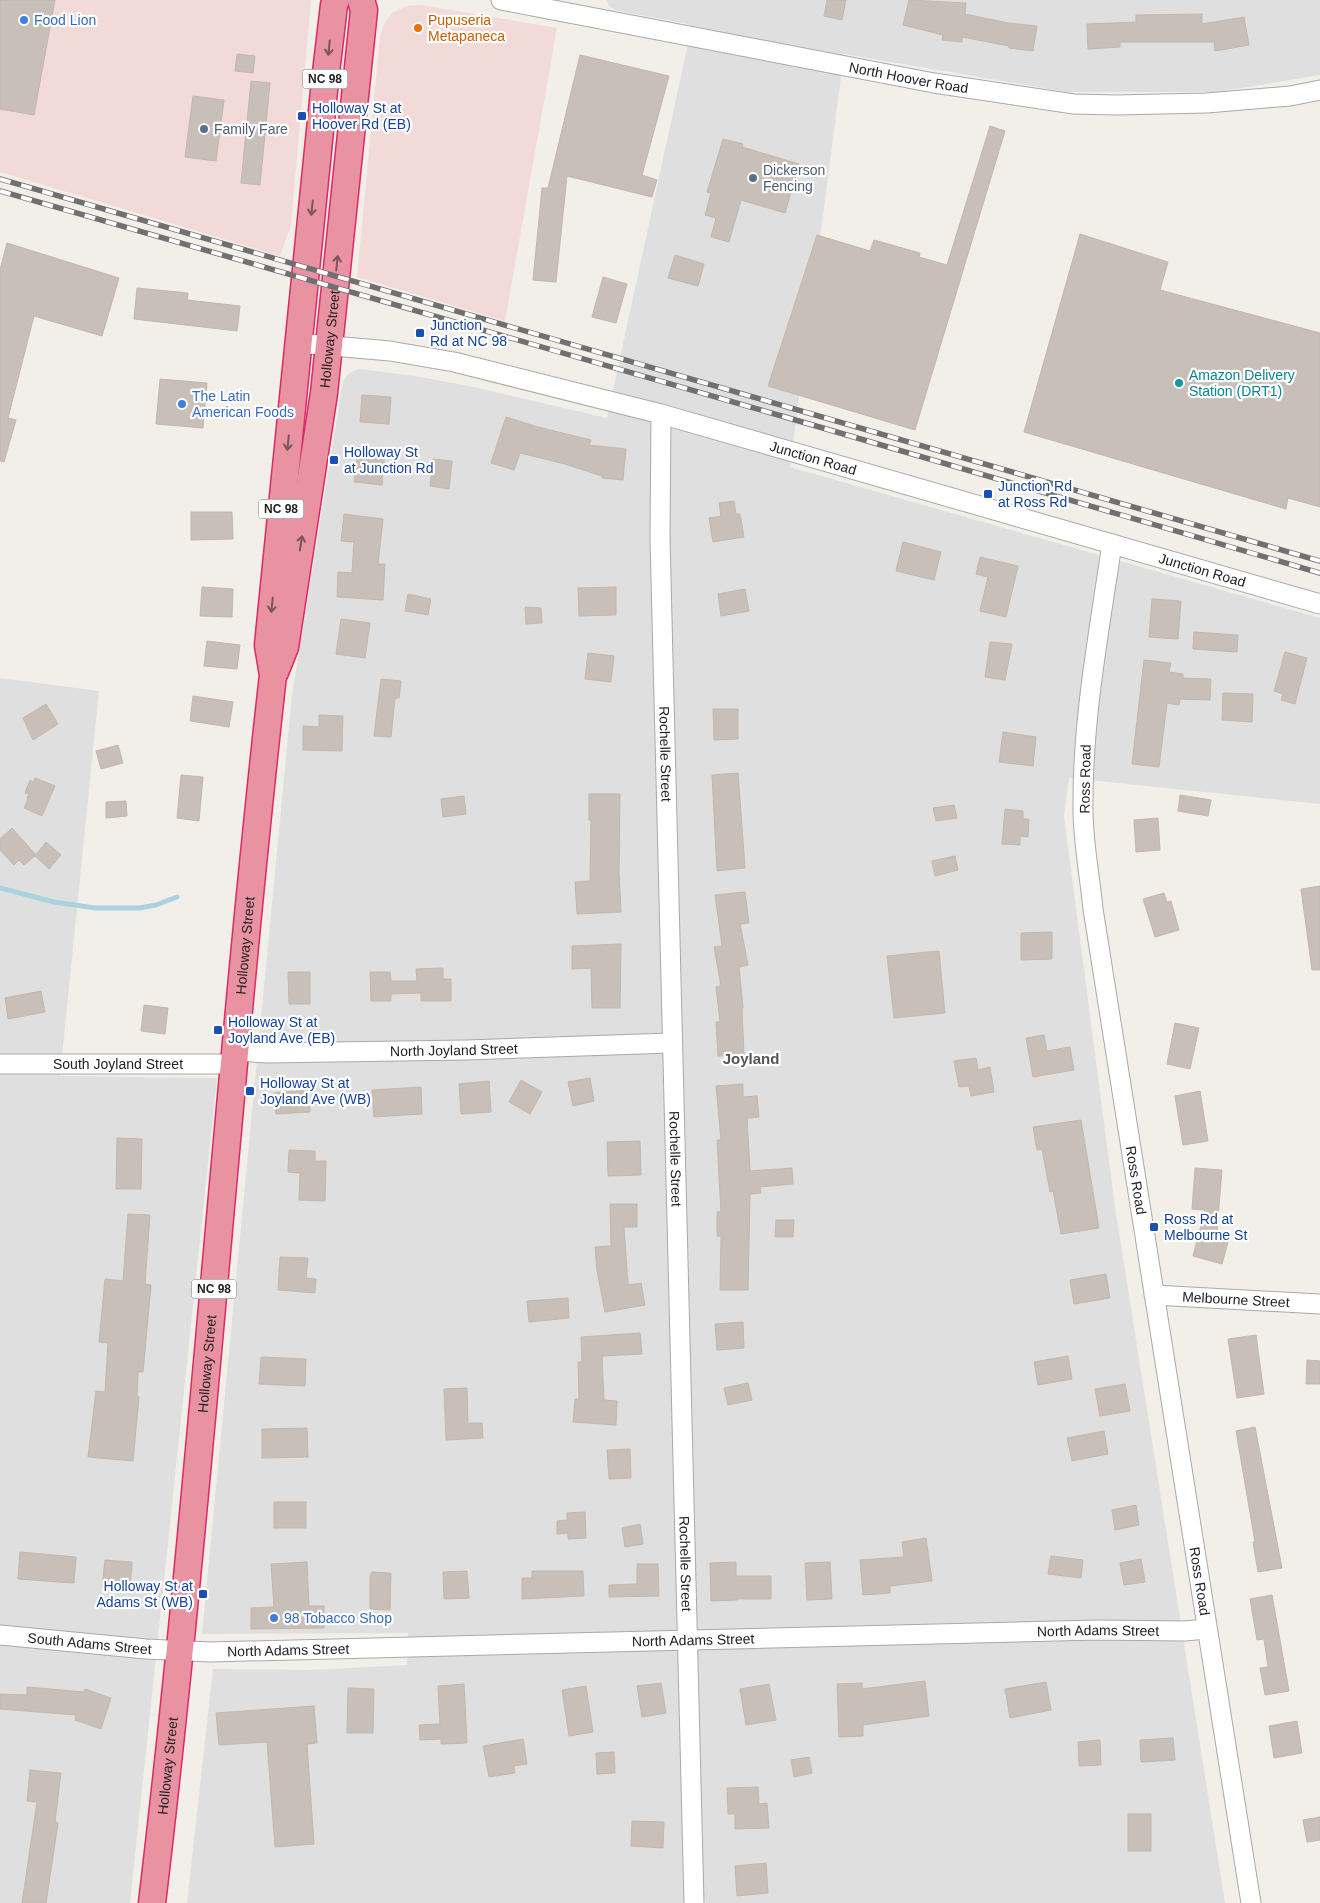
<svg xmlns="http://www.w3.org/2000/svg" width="1320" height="1903" viewBox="0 0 1320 1903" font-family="Arial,sans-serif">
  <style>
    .residential { fill: #e0dfdf }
    .commercial { fill: #f2dad9 }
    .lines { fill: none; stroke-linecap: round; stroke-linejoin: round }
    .stream { stroke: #aad3df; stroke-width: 5 }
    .building { fill: #c7bfb8; stroke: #c4b6ab }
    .minor-casing { stroke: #a9a9a9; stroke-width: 21 }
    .highway-casing { stroke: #dc2a67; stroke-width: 29 }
    .minor { stroke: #fff; stroke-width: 19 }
    .highway { stroke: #e892a2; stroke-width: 26 }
    .rail-casing { stroke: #707070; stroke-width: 5.5 }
    .rail { stroke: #fff; stroke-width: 4; stroke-dasharray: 11; stroke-linecap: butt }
    .oneway { stroke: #7b545c }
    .shop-dot { fill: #3f7fe0; stroke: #fff; stroke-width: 2 }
    .food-dot { fill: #e8710a; stroke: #fff; stroke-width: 2 }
    .transit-dot { fill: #1a4fb4; stroke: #fff; stroke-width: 2 }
    .service-dot { fill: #5c6f8a; stroke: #fff; stroke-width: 2 }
    .culture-dot { fill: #0f9aa8; stroke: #fff; stroke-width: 2 }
    .labels { text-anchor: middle; stroke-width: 4.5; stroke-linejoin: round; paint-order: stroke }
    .shield { fill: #fff; stroke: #646464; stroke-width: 1 }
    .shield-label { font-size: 12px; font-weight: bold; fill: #222 }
    .shop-label { font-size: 14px; fill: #366cbe; stroke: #fff; text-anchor: start }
    .food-label { font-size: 14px; fill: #c56008; stroke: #fff; text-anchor: start }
    .street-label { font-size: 14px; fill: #222; stroke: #fff }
    .transit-label { font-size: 14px; fill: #164399; stroke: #fff; text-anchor: start }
    .service-label { font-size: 14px; fill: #4e5e75; stroke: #fff; text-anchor: start }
    .culture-label { font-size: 14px; fill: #0d838f; stroke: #fff; text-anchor: start }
    .neighbourhood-label { font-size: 15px; font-weight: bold; fill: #555; stroke: #fff }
  </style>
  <rect width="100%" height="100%" fill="#f2efe9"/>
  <g class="residential">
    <polygon points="606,0 1320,0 1320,75 1217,92 1067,92 844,54 790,467 1320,618 1320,804 1069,778 1064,816 1115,1207 1225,1903 706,1903 705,1898 684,1898 683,1903 187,1903 213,1669 311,1670 407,1665 408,1633 202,1634 292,695 343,381 349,373 359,369 415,376 474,387 607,418 692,25 615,10 609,6"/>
    <polygon points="0,678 99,691 60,1076 217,1078 130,1903 0,1903"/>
  </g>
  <g class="commercial">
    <polygon points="0,0 311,0 291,225 280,256 0,172"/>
    <polygon points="421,5 557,28 505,321 357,277 380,37 384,24 392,13 407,6"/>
  </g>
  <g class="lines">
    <polyline class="stream" points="0,888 54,902 95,908 139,908 156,905 177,897"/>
  </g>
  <g class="building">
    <polygon points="0,0 55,0 34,115 0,109"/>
    <polygon points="827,0 846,0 842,20 824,16"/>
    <polygon points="909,0 966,3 965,14 1008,23 1037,26 1033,51 1009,48 1009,46 962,37 962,42 942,40 943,35 903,25"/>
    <polygon points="1202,14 1202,24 1244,17 1249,45 1215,51 1214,42 1120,42 1120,47 1088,49 1087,24 1136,22 1136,15"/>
    <polygon points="237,54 255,56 253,73 235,71"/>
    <polygon points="580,55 669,76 642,175 657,180 652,197 567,176 556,282 533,280 542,188 548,188"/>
    <polygon points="251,81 270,83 260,185 241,183"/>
    <polygon points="193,96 224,100 216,161 185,157"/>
    <polygon points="990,126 1005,131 915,430 768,386 817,235 870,251 874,240 920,253 919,257 947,265"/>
    <polygon points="723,139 743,144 742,147 799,164 785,213 741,200 729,242 711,237 716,218 705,215 711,193 707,192"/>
    <polygon points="1080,234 1168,262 1160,290 1320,333 1320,507 1288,498 1286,509 1024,432"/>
    <polygon points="7,243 119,278 102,336 34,316 8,418 16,420 4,462 0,461 0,270"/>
    <polygon points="675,255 704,264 698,286 668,278"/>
    <polygon points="603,277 627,284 616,323 592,317"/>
    <polygon points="137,288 188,293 187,300 240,306 237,331 134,319"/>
    <polygon points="160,379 207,383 203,428 156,424"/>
    <polygon points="362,395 391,397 389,424 360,422"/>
    <polygon points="506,417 538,427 591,440 589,445 626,449 623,480 602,478 602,476 565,464 520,453 514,470 491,463"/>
    <polygon points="358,447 385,450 382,485 354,482"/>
    <polygon points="433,459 452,461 449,489 430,486"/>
    <polygon points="734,501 736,514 740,514 744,537 713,542 709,518 721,516 719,503"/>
    <polygon points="191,512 232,512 233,539 191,540"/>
    <polygon points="344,514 383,519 378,564 385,564 383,600 337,597 338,572 352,573 354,542 341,541"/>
    <polygon points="903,542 941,552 934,580 896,571"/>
    <polygon points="980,557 1018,566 1006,617 980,611 988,577 976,574"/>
    <polygon points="202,587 233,589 232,617 200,616"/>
    <polygon points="616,587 616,615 579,616 578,588"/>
    <polygon points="745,589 749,611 721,616 718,594"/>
    <polygon points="408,594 431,599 428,615 405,611"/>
    <polygon points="1152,599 1181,601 1178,639 1149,637"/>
    <polygon points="525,607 541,608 542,623 526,624"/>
    <polygon points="341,619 370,623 365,658 336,654"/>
    <polygon points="1194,632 1238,635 1237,652 1193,649"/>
    <polygon points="207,641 240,645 237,669 204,666"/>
    <polygon points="990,642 1012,644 1005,680 985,677"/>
    <polygon points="1285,652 1307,658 1295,704 1281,700 1283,694 1274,691"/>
    <polygon points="588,653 614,656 611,682 585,679"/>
    <polygon points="1144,660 1171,663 1169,672 1183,674 1183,678 1211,679 1210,700 1180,699 1179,705 1167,703 1159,767 1132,764"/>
    <polygon points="381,679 401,681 399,698 395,698 391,737 374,736"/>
    <polygon points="1223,693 1253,694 1252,722 1222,720"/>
    <polygon points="193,696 233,702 229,727 190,721"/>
    <polygon points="46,704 58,724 33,740 23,718"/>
    <polygon points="713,709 738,709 738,739 714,740"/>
    <polygon points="319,715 343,716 342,751 303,750 303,726 319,727"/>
    <polygon points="1003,732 1036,737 1033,766 999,762"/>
    <polygon points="118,745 123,763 101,769 96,751"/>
    <polygon points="738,773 745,868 717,871 712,775"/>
    <polygon points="181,775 203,777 199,821 177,818"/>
    <polygon points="35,778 55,786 42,816 24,808 28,799 27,798 29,794 25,793 30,780 34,782"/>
    <polygon points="589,794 620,794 619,873 621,912 577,914 575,882 590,881 591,820 589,820"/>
    <polygon points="1180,795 1211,800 1208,816 1178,811"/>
    <polygon points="464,796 466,814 443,817 441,799"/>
    <polygon points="126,801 127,816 106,818 106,802"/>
    <polygon points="954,805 957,818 936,821 933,808"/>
    <polygon points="1005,809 1023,811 1023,819 1029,819 1028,837 1020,836 1020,845 1002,844"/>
    <polygon points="1158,818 1160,850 1136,852 1134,820"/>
    <polygon points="12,828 36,855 24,865 19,860 14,865 0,850 0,839"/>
    <polygon points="46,842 61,855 49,869 35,856"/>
    <polygon points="955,856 958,870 935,876 932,861"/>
    <polygon points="1320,886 1320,970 1312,970 1301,889"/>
    <polygon points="745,892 749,923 740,924 748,965 739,967 743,1008 742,1008 744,1055 718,1056 716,1022 720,1022 716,987 721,986 714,947 722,946 715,895"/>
    <polygon points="1164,893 1167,902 1171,901 1179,930 1155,937 1143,899"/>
    <polygon points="1052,932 1052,959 1021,960 1021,933"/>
    <polygon points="621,944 620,1008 592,1008 591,968 572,969 572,946"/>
    <polygon points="939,951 945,1013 894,1018 887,956"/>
    <polygon points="443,968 443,979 451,979 451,1001 421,1001 421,993 391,994 391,1001 371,1001 370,972 390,972 391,981 417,981 416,969"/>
    <polygon points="288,972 310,972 310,1004 289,1004"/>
    <polygon points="41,991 45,1012 8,1019 5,998"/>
    <polygon points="144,1005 168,1008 165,1034 141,1031"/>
    <polygon points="1175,1023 1199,1028 1190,1069 1167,1064"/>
    <polygon points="1044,1035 1047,1051 1070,1047 1074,1070 1033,1077 1026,1038"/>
    <polygon points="976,1058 978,1070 990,1067 994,1092 971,1096 969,1086 959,1087 954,1061"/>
    <polygon points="590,1078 594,1101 573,1106 568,1082"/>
    <polygon points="521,1080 542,1092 530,1114 509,1102"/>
    <polygon points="489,1081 491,1112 461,1114 459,1084"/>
    <polygon points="743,1084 743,1097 757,1096 759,1117 747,1118 750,1171 792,1168 793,1184 760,1187 761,1193 750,1194 748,1290 720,1290 721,1236 717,1236 717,1212 721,1212 717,1140 721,1140 716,1086"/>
    <polygon points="421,1087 422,1114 374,1117 372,1090"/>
    <polygon points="309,1090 310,1112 276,1114 274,1093"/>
    <polygon points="1200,1091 1208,1141 1183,1145 1175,1096"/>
    <polygon points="1081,1120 1099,1228 1061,1234 1053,1191 1050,1192 1042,1149 1037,1150 1033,1127"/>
    <polygon points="117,1138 142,1139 141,1189 116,1189"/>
    <polygon points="640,1141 641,1175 608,1176 607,1142"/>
    <polygon points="289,1150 315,1151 315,1161 326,1161 325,1201 299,1200 300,1173 288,1172"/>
    <polygon points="1195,1168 1222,1170 1217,1232 1230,1235 1222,1264 1193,1256 1205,1210 1192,1209"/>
    <polygon points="610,1204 637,1204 637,1227 624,1227 628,1285 641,1283 645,1305 605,1312 597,1271 595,1247 611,1246"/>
    <polygon points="128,1214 150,1215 145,1284 151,1285 143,1372 138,1372 137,1396 139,1397 133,1461 88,1457 96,1391 105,1392 108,1343 99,1342 105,1279 123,1281"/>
    <polygon points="776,1220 794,1220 793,1237 775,1237"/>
    <polygon points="280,1257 308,1258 306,1278 316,1279 315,1293 278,1290"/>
    <polygon points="1106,1274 1110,1298 1074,1304 1070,1280"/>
    <polygon points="568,1298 569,1318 529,1322 527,1301"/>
    <polygon points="743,1322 744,1348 717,1350 715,1324"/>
    <polygon points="640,1333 642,1354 602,1356 604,1400 617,1401 616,1425 573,1422 575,1399 579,1399 578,1362 582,1362 581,1337"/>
    <polygon points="1256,1335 1264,1394 1237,1398 1228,1339"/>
    <polygon points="1068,1356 1072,1379 1038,1385 1034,1362"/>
    <polygon points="261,1357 306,1359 305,1386 259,1384"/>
    <polygon points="1307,1360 1320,1361 1320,1384 1306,1384"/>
    <polygon points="748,1383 752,1400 728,1405 724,1388"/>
    <polygon points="1125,1384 1130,1411 1100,1416 1095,1389"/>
    <polygon points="467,1388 468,1423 482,1423 483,1438 446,1440 444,1389"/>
    <polygon points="1255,1427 1282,1568 1258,1572 1253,1542 1255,1542 1236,1431"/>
    <polygon points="307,1428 308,1457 262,1458 262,1429"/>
    <polygon points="1104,1431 1108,1454 1072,1461 1067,1438"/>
    <polygon points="630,1449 631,1478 609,1479 607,1450"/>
    <rect x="274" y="1502" width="32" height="26"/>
    <polygon points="1136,1505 1139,1525 1115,1530 1112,1510"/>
    <polygon points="585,1512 586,1538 568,1539 568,1533 557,1534 557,1521 567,1520 567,1513"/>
    <polygon points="640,1524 643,1544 625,1547 622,1528"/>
    <polygon points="926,1538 932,1581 890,1586 890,1593 863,1595 860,1560 904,1557 902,1542"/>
    <polygon points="20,1552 76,1557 74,1583 18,1579"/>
    <polygon points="1051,1556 1083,1560 1081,1578 1048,1574"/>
    <polygon points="1141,1559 1145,1582 1124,1585 1120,1563"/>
    <polygon points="105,1560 132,1562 130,1591 102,1588"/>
    <polygon points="307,1562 309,1606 324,1606 324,1628 251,1629 251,1608 274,1607 271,1564"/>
    <polygon points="736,1562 736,1576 771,1576 771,1599 737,1599 737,1600 711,1601 710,1563"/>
    <polygon points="830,1562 832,1599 807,1600 805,1563"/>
    <polygon points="637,1564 658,1564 659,1596 609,1597 609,1585 637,1584"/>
    <polygon points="467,1571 469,1598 444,1599 443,1572"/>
    <polygon points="532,1571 583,1571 584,1596 522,1599 522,1578 532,1578"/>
    <polygon points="372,1572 391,1573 390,1610 370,1609 370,1577"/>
    <polygon points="1272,1595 1289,1691 1265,1695 1260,1668 1268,1667 1264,1639 1257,1640 1250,1599"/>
    <polygon points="925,1681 929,1716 863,1725 863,1736 839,1737 837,1684 862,1683 862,1689"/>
    <polygon points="1046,1682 1051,1710 1010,1718 1005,1689"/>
    <polygon points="661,1683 666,1713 642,1717 637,1686"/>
    <polygon points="464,1684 467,1743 441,1744 441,1739 420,1740 419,1725 440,1724 438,1686"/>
    <polygon points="769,1684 776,1720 746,1725 740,1689"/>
    <polygon points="586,1686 593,1732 569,1736 562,1690"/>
    <polygon points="27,1687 84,1692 85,1689 111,1698 101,1729 75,1720 76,1715 0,1709 0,1694 27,1695"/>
    <polygon points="348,1688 374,1689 373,1733 347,1733"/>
    <polygon points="314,1706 317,1743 307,1744 314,1844 275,1847 267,1742 219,1745 216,1713"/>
    <polygon points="1297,1721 1302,1753 1274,1758 1269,1726"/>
    <polygon points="1173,1738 1175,1760 1141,1762 1140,1740"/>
    <polygon points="523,1739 527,1764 514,1766 515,1773 489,1777 483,1746"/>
    <polygon points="1100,1740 1101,1765 1079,1766 1078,1742"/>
    <polygon points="614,1752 615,1773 597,1774 596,1753"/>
    <polygon points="809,1757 812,1773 794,1777 791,1760"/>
    <polygon points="30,1770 61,1773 55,1822 58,1823 46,1903 22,1903 37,1802 27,1801"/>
    <polygon points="758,1787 759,1804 767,1803 769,1828 735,1829 735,1814 728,1814 727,1788"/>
    <rect x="1128" y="1814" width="23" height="37"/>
    <polygon points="1320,1817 1320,1840 1307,1842 1303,1820"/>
    <polygon points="632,1821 664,1822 663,1848 631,1846"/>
    <polygon points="766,1863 768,1893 737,1896 735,1866"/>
  </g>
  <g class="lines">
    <g class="minor-casing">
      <g id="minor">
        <path id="s1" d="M501 0 934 83 1074 104 1116 105 1207 103 1290 96 1320 90"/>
        <path id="s2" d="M298 343 390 351 454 362 661 414 1320 604"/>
        <path id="s3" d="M661 414 660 538 694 1903"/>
        <path id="s4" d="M1112 544C1099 632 1082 721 1083 810 1083 842 1090 877 1093 909L1251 1903"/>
        <path id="s5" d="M236 1051 267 1053 467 1050 671 1043"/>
        <path id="s6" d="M0 1064H235"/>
        <path id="s7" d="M1154 1295 1320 1304"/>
        <path id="s8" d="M0 1635 146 1649 210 1652 1097 1630 1185 1631 1206 1629"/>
      </g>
    </g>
    <g class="highway-casing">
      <g id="highway">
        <path id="s9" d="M275 672 285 647 324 393 364 10 361 0"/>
        <path id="s10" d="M152 1903C201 1495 227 1084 273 675L268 645 325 81 334 5 336 0"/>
      </g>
    </g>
    <use href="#minor" class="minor"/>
    <use href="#highway" class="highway"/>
    <g class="rail-casing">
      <g id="rail">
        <polyline points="0,179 1320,561"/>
        <polyline points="0,191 792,419 1320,573"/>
      </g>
    </g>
    <use href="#rail" class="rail"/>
  </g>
  <defs><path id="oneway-shaft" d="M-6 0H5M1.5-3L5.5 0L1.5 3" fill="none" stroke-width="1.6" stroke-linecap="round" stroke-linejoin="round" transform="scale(1.25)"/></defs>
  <g class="oneway">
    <use href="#oneway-shaft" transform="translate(329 48) rotate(96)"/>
    <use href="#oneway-shaft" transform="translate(312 208) rotate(96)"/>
    <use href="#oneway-shaft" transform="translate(337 263) rotate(-84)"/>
    <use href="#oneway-shaft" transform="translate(288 443) rotate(96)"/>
    <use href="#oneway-shaft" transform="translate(301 543) rotate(-81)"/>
    <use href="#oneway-shaft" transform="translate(272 605) rotate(96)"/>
  </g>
  <g class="shop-dot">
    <circle cx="24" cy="20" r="5"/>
    <circle cx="182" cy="404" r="5"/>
    <circle cx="274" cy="1618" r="5"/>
  </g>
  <circle class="food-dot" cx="418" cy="28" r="5"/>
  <g class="transit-dot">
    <rect x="297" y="111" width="10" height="10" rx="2.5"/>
    <rect x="415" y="328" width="10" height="10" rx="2.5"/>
    <rect x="329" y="455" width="10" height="10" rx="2.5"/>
    <rect x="983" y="489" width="10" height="10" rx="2.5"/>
    <rect x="213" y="1025" width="10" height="10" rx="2.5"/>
    <rect x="245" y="1086" width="10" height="10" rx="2.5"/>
    <rect x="1149" y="1222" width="10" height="10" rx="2.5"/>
    <rect x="198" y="1589" width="10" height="10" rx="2.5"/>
  </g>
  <g class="service-dot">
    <circle cx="204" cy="129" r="5"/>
    <circle cx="753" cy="178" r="5"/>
  </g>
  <circle class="culture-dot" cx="1179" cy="383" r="5"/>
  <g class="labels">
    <g class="shield">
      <rect x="302.5" y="69.5" width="45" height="19" rx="4"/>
      <rect x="258.5" y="499.5" width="45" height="19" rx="4"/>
      <rect x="191.5" y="1279.5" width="45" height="19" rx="4"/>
    </g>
    <g class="shield-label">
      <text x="325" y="83">NC 98</text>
      <text x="281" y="513">NC 98</text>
      <text x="214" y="1293">NC 98</text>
    </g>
    <g class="shop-label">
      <text x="34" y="25">Food Lion</text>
      <text x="192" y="401">The Latin<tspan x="192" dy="16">American Foods</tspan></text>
      <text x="284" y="1623">98 Tobacco Shop</text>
    </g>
    <g class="food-label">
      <text x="428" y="25">Pupuseria<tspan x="428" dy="16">Metapaneca</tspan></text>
    </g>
    <g class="street-label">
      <text dy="5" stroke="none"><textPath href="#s1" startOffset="415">North Hoover Road</textPath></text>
      <text dy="5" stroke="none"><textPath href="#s9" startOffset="338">Holloway Street</textPath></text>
      <text dy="5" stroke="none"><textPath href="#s2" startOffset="529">Junction Road</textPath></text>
      <text dy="5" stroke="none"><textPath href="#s2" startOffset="934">Junction Road</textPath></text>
      <text dy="5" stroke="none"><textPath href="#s3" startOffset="340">Rochelle Street</textPath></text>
      <text transform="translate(1085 779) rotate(-89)" y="5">Ross Road</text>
      <text dy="5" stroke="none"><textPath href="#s10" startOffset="962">Holloway Street</textPath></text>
      <text dy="5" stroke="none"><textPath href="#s5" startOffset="218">North Joyland Street</textPath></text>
      <text dy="5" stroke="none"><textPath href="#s6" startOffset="118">South Joyland Street</textPath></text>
      <text dy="5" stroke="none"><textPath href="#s3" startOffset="745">Rochelle Street</textPath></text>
      <text dy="5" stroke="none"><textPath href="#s4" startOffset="642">Ross Road</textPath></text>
      <text dy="5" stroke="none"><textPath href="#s7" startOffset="82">Melbourne Street</textPath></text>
      <text dy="5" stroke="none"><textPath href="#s10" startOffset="542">Holloway Street</textPath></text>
      <text dy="5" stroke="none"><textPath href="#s3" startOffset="1150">Rochelle Street</textPath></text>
      <text dy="5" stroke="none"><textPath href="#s4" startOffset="1048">Ross Road</textPath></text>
      <text dy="5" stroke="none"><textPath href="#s8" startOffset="1099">North Adams Street</textPath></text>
      <text dy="5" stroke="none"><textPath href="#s8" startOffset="694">North Adams Street</textPath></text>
      <text dy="5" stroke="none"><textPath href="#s8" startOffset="90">South Adams Street</textPath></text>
      <text dy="5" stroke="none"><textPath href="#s8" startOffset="289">North Adams Street</textPath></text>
      <text dy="5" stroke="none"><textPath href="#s10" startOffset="138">Holloway Street</textPath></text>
    </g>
    <g class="transit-label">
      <text x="312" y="113">Holloway St at<tspan x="312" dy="16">Hoover Rd (EB)</tspan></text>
      <text x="430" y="330">Junction<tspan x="430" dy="16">Rd at NC 98</tspan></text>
      <text x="344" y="457">Holloway St<tspan x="344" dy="16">at Junction Rd</tspan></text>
      <text x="998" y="491">Junction Rd<tspan x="998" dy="16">at Ross Rd</tspan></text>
      <text x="228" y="1027">Holloway St at<tspan x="228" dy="16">Joyland Ave (EB)</tspan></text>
      <text x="260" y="1088">Holloway St at<tspan x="260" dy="16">Joyland Ave (WB)</tspan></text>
      <text x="1164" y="1224">Ross Rd at<tspan x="1164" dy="16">Melbourne St</tspan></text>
      <text x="193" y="1591" text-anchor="end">Holloway St at<tspan x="193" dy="16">Adams St (WB)</tspan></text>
    </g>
    <g class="service-label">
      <text x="214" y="134">Family Fare</text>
      <text x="763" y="175">Dickerson<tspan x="763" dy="16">Fencing</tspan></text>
    </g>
    <g class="culture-label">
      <text x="1189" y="380">Amazon Delivery<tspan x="1189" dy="16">Station (DRT1)</tspan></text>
    </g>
    <g class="neighbourhood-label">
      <text x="751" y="1064">Joyland</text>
    </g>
  </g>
</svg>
